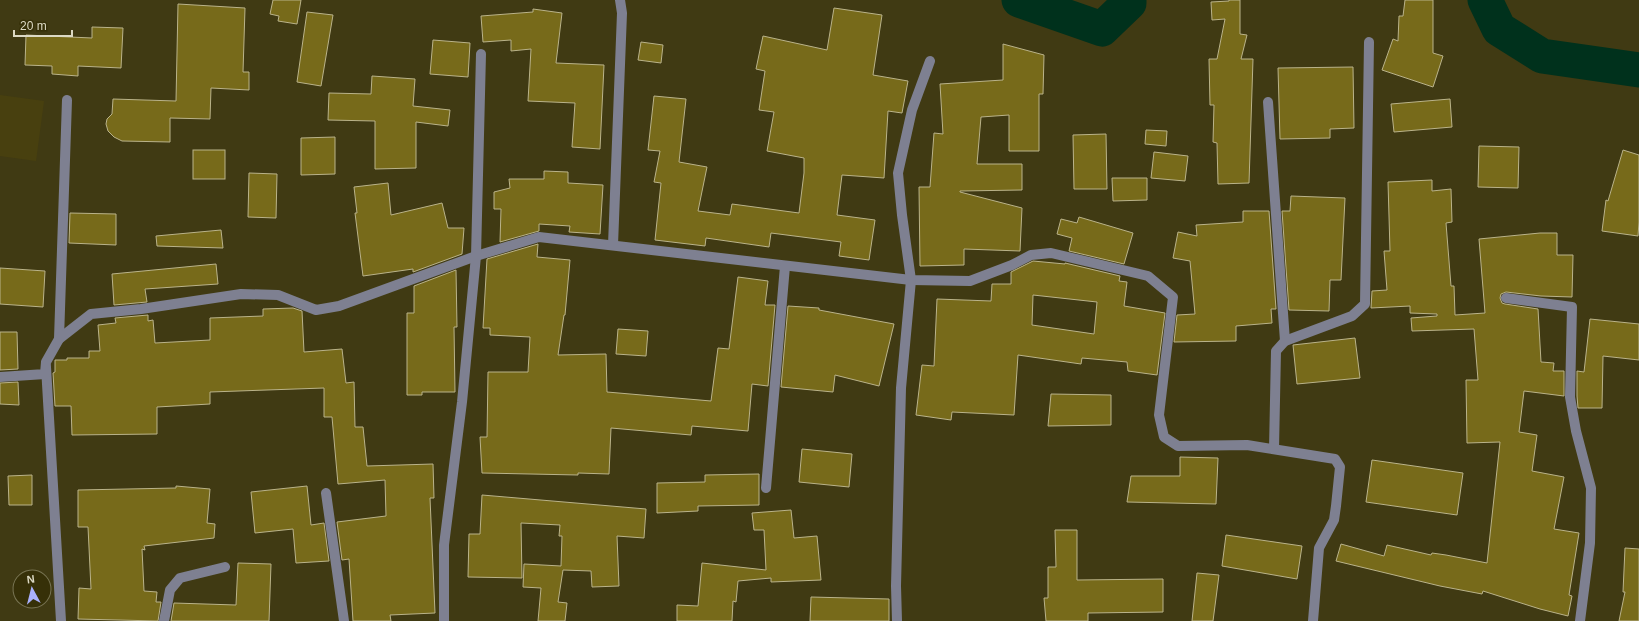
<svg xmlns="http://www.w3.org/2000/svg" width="1639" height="621" viewBox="0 0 1639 621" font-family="Helvetica,sans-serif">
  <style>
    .built { fill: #48400f }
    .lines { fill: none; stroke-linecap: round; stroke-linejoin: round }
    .river { stroke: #00311c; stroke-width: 35 }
    .building { fill: #776a1a; stroke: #bab38a; fill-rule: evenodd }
    .minor { stroke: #7e8091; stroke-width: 10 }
  </style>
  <rect width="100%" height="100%" fill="#403a13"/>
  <polygon class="built" points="0,95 44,101 36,161 0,156"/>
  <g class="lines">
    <g class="river">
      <polyline points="1019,0 1102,29 1129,3 1129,0"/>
      <polyline points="1485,0 1499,29 1542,56 1639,70"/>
    </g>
  </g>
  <g class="building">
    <polygon points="273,0 301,0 297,24 278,21 279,16 270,14"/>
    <polygon points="1229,0 1240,0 1240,34 1247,35 1241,59 1253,59 1249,183 1218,184 1217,143 1213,142 1214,105 1210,105 1209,59 1217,59 1225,19 1212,20 1211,2 1229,1"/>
    <polygon points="1405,0 1433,0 1433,53 1443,56 1433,87 1382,70 1393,39 1398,41 1399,16 1403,16"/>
    <polygon points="178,4 245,8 243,72 249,72 249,90 211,88 210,119 170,118 170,142 122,141 114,137 108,131 106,124 107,119 112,114 113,99 176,101"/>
    <polygon points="834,8 882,15 873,75 908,81 902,113 888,111 884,178 842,175 837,215 875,220 869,260 839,256 841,242 771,233 769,247 706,238 705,246 655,240 661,183 654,182 660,151 648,150 654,96 686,99 679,162 707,167 698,211 730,215 732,204 799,213 804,173 804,158 767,151 774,112 759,110 765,71 756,69 763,36 827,50"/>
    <polygon points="533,9 562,13 556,63 604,65 600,149 572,147 575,103 528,101 531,49 511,51 511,40 483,42 481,16 533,12"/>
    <polygon points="307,12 333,15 321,86 297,82"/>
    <polygon points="92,27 123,28 121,68 78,66 78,76 52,74 52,66 25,65 26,35 92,38"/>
    <polygon points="433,40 470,43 468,77 430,74"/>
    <polygon points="641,42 663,45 661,63 638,60"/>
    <polygon points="1003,44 1044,55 1043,94 1039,94 1039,151 1009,151 1009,115 981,117 977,164 1022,164 1022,190 960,191 960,192 1022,208 1020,251 964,249 964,265 920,266 919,187 930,187 934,133 943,134 940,84 1003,80"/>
    <polygon points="1353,67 1354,128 1330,129 1330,138 1280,139 1278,68"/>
    <polygon points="372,76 415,79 413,106 450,110 448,126 416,122 416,168 375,169 375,121 328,120 329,93 371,94"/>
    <polygon points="1450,99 1452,127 1394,132 1391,104"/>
    <polygon points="1146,130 1167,131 1166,146 1145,144"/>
    <polygon points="1106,134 1107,189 1074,189 1073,135"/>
    <polygon points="335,137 335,174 301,175 301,138"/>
    <polygon points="1479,146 1519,147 1518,188 1478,187"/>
    <rect x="193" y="150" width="32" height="29"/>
    <polygon points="1623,150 1639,155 1639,222 1638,236 1602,231 1606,200 1608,201"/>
    <polygon points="1154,152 1188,156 1185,181 1151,178"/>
    <polygon points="544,171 568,172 568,183 603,185 600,234 569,232 570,226 539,224 539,231 500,242 501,209 494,209 494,192 510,188 509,179 544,179"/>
    <polygon points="249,173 277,174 276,218 248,217"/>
    <polygon points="1112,178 1147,178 1147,200 1113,201"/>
    <polygon points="1432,180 1432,191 1451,189 1452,222 1446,223 1451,286 1454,286 1455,315 1485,313 1479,239 1540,233 1557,233 1557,255 1573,255 1572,297 1541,296 1506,292 1501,294 1500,298 1502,303 1505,304 1538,309 1541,362 1554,363 1553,371 1564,371 1564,396 1524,391 1519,432 1537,435 1532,471 1564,477 1554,529 1579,533 1569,595 1572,596 1568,616 1540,609 1483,591 1482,594 1440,586 1336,561 1341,544 1384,556 1387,545 1431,555 1432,553 1446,555 1487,563 1500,442 1467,443 1466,380 1478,380 1474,329 1412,331 1411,318 1437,316 1437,314 1410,313 1410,306 1371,308 1372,291 1387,290 1384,251 1390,251 1388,182"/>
    <polygon points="388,183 391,215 442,203 448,228 464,228 462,254 413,272 413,269 363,276 355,213 357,213 354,187"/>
    <polygon points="1291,196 1345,198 1341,280 1330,280 1329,311 1289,310 1282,211 1290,211"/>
    <polygon points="1243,211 1269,211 1276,309 1271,309 1272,323 1236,326 1236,341 1174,342 1177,315 1195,314 1190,261 1173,258 1178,232 1197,236 1196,225 1243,222"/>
    <polygon points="70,213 116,214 116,245 69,243"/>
    <polygon points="1079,217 1133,233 1124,264 1069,251 1072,238 1057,234 1061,219 1077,223"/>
    <polygon points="221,230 223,248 157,246 156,236"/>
    <polygon points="538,244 537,257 570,260 565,315 564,315 558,355 606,354 607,392 711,401 718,348 729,349 738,277 768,281 765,305 775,305 768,386 752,384 748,431 692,426 691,435 611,428 609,474 578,473 578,475 482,473 480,437 487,437 488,372 528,372 530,337 490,335 490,328 483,328 487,259"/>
    <path d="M1033 261 1065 264V263L1120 276 1119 281 1127 282 1124 306 1165 313 1157 375 1128 371 1127 362 1082 358 1081 364 1018 355 1014 415 952 412 951 420 916 415 922 365 934 366 937 299 991 301 992 284H1011V272ZM1033 295 1097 302 1094 334 1032 325Z"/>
    <polygon points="216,264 218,284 145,289 147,302 114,305 112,274"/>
    <polygon points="0,268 45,271 43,307 0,304"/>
    <polygon points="456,270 457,327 454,327 455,392 422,392 422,395 407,395 407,313 414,313 414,286"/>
    <polygon points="788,306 819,308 819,310 894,324 879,386 835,375 833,392 781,387"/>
    <polygon points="293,308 302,311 304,352 342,349 346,383 354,382 355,427 363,427 367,466 433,464 434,498 430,498 435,613 390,615 391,621 353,621 349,559 342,560 337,522 386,516 385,480 338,484 332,417 324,417 324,388 210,392 210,404 157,407 157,434 72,435 71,406 55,406 53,373 55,372 55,360 67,360 67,358 89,358 89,351 100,351 98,325 116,323 115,318 148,315 148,321 153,320 155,343 210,340 210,318 263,316 263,309"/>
    <polygon points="1590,319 1639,324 1639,360 1603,356 1602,408 1578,408 1577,396 1577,371 1584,372"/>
    <polygon points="618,329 648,331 646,356 616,354"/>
    <polygon points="0,332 17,332 18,369 0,370"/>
    <polygon points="1355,338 1360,378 1297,384 1293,345"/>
    <polygon points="18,382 19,405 0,404 0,383"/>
    <polygon points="1051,394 1111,395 1111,425 1048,426"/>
    <polygon points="802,449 852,454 849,487 799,482"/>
    <polygon points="1180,457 1218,458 1216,504 1127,502 1131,476 1180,476"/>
    <polygon points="1372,460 1463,473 1457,515 1366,502"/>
    <polygon points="759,474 759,505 698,506 698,511 657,513 657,483 705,482 705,475"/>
    <polygon points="32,475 32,505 9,505 8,476"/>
    <polygon points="176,486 210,489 207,523 215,524 214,538 144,546 145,550 142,549 144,591 157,592 156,602 161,602 158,621 78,619 79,588 91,589 88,527 78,527 78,490 176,488"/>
    <polygon points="307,486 311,525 324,523 329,561 296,563 293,529 255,533 251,492"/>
    <polygon points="482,495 646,509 644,538 617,536 619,586 592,587 591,571 563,570 558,602 567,603 565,621 538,621 541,588 523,587 524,564 561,566 562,536 559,536 560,525 521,523 522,578 468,577 469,534 480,534"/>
    <polygon points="791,510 794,538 817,536 821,580 771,582 771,578 738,581 736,602 733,601 732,621 677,621 677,605 698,606 702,563 766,570 764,530 754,530 752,513"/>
    <polygon points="1055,530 1077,530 1077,580 1163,579 1163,612 1088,613 1088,621 1046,621 1044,598 1048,598 1048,567 1056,567"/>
    <polygon points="1226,535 1302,546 1297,579 1222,566"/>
    <polygon points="1625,548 1639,549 1639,621 1619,621 1625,592 1623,592"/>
    <polygon points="238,563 271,564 269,621 171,621 174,603 236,605"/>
    <polygon points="1197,573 1219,575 1213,621 1192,621"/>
    <polygon points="811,597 889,599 889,621 810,621"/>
  </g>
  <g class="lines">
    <g class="minor">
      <polyline points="1268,102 1285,341"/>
      <polyline points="613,245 622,13 620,0"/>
      <polyline points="1506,298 1572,307 1570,397 1576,431 1591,488 1590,543 1580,621"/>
      <polyline points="59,339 67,100"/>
      <polyline points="46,367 61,621"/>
      <polyline points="0,377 45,374 46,362 59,339 91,314 141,309 241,294 278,295 316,310 339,306 476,256 539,237 911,280 970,281 1012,265 1031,255 1051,253 1148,276 1173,297 1159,415 1164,437 1178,446 1247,445 1335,459 1340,467 1336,506 1334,520 1319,548 1313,621"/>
      <polyline points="1274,449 1276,351 1285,341 1352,316 1365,304 1369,42"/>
      <polyline points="766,488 785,266"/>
      <polyline points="326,493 344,621"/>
      <polyline points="164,621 170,590 180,578 225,567"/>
      <polyline points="444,621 444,545 462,402 476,256 481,54"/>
      <polyline points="897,621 896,586 901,388 911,280 902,215 898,173 912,110 930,61"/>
    </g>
  </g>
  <g transform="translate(32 589) rotate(353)"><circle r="19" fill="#363008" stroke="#787453"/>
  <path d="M0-3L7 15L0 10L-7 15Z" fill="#a9b0fc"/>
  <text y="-6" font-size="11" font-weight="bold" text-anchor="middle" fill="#dcd9c4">N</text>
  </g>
  <path d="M14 30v6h58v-6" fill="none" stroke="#dcd9c4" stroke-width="2"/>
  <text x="20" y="30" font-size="12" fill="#dcd9c4" stroke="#363008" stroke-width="3" paint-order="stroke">20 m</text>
</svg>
